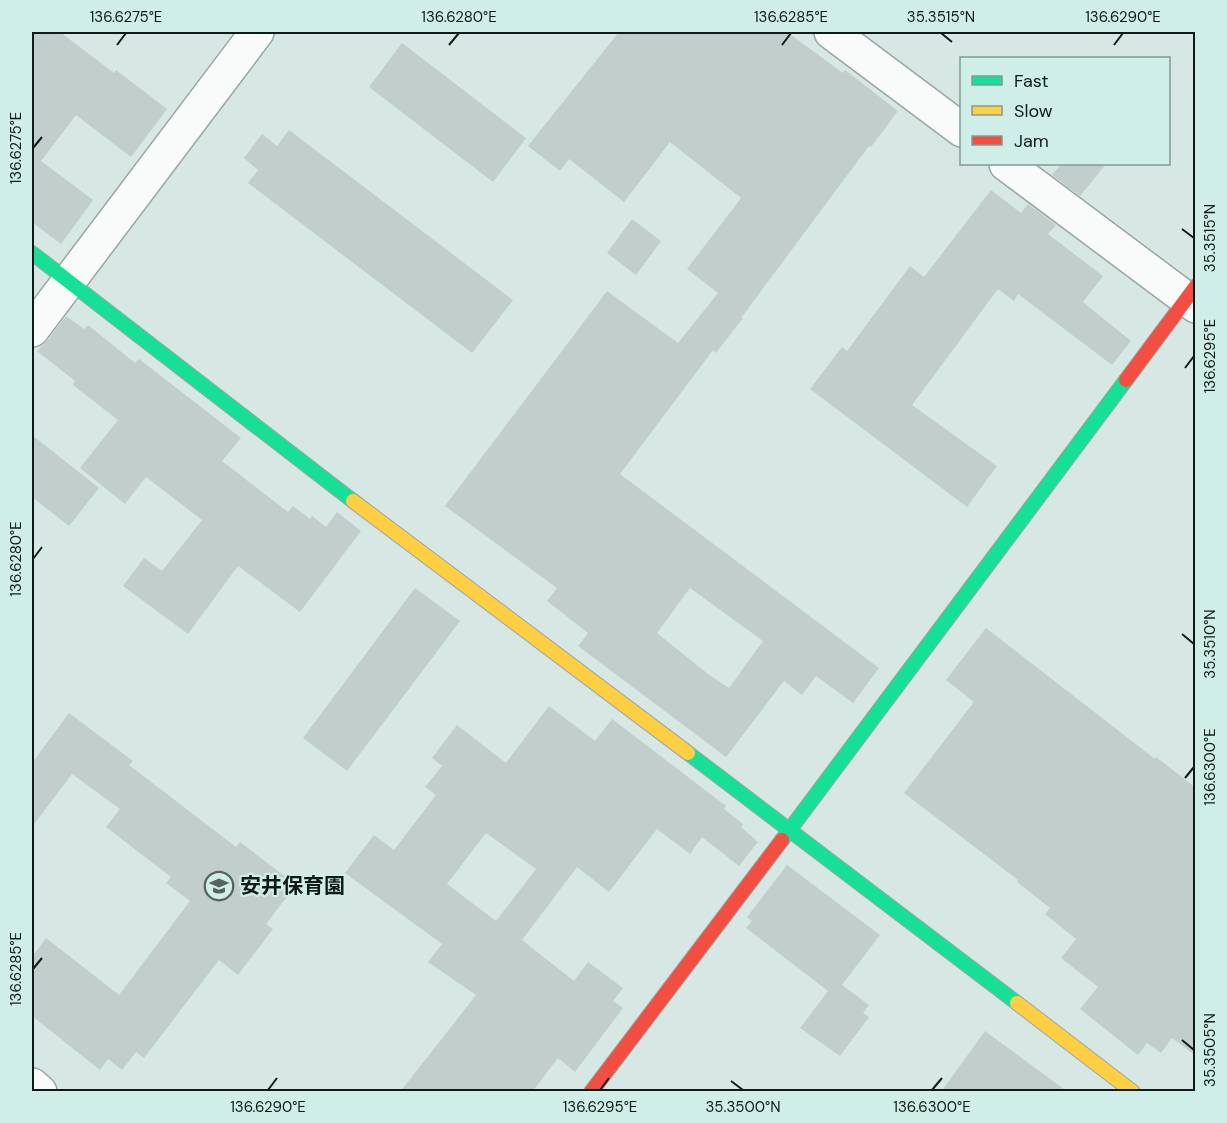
<svg xmlns="http://www.w3.org/2000/svg" width="1227" height="1123" viewBox="0 0 1227 1123" font-family="'DM Sans','Noto Sans JP',sans-serif">
  <style>
    .building { fill: #c2cecc; fill-rule: evenodd }
    .lines { fill: none; stroke-linecap: round; stroke-linejoin: round }
    .street-casing { stroke: #99a6a3; stroke-width: 36 }
    .fast-casing { stroke: #99a6a3; stroke-width: 16 }
    .slow-casing { stroke: #99a6a3; stroke-width: 16 }
    .jam-casing { stroke: #99a6a3; stroke-width: 16 }
    .street { stroke: #f9fbfb; stroke-width: 33 }
    .fast { stroke: #16e098; stroke-width: 14 }
    .slow { stroke: #ffcf43; stroke-width: 14 }
    .jam { stroke: #f24e42; stroke-width: 14 }
    .ticks { fill: none; stroke: #101b19; stroke-width: 2 }
    .labels { text-anchor: middle; stroke-width: 4.5; stroke-linejoin: round; paint-order: stroke }
    .poi-label { font-size: 21px; font-weight: bold; fill: #101b19; stroke: #d0eee8; text-anchor: start }
    .neatline { fill: none; stroke: #101b19; stroke-width: 2 }
    .ticks-label { font-size: 15px; text-anchor: middle; fill: #101b19 }
  </style>
  <rect width="100%" height="100%" fill="#d7e7e4"/>
  <g class="building">
    <polygon points="32,32 60,32 114,73 116,70 167,109 131,157 76,115 41,161 93,200 61,244 32,222"/>
    <path d="M619 32H787L843 73 845 70 898 111 871 147 869 146 741 318H743L716 353 713 350 620 474 879 668 853 703 816 676 802 695 784 681 726 757 578 646 588 633 547 601 557 588 445 506 607 291 678 343 718 293 687 269 741 198 670 142 624 202 569 159 560 171 528 146ZM690 588 763 641 729 688 708 674 657 633Z"/>
    <polygon points="402,43 526,138 493,182 369,87"/>
    <polygon points="289,130 513,300 472,353 248,183 258,170 244,158 262,134 277,146"/>
    <polygon points="1061,164 1106,164 1080,196 1052,175"/>
    <polygon points="991,190 1021,213 1028,204 1056,225 1048,234 1103,276 1083,302 1131,341 1112,365 1018,294 1014,301 998,289 912,405 997,466 967,507 810,389 842,347 847,351 910,266 924,277"/>
    <polygon points="632,219 661,241 636,275 607,253"/>
    <polygon points="66,316 84,329 88,325 135,363 139,359 241,438 222,461 288,512 293,506 310,519 312,516 326,527 337,512 361,531 300,612 238,566 188,634 123,586 144,558 162,571 202,520 146,477 125,504 80,468 118,420 73,385 75,381 37,351 47,341"/>
    <polygon points="32,435 99,488 69,526 32,497"/>
    <polygon points="415,588 460,621 347,771 303,738"/>
    <polygon points="986,628 1155,759 1156,757 1196,788 1196,1056 1172,1038 1161,1053 1147,1043 1138,1055 1080,1009 1098,987 1061,958 1076,939 1045,914 1050,908 1017,882 1018,880 904,793 974,702 946,680"/>
    <path d="M549 706 595 741 612 719 726 806 724 809 743 824 741 827 758 842 739 866 702 837 690 854 657 829 609 892 577 867 522 940 574 981 588 962 623 988 613 1001 623 1008 575 1072 558 1058 532 1092H400L476 995 428 962 442 944 345 873 374 835 394 850 436 795 425 787 442 766 432 758 457 725 506 763ZM486 833 536 869 496 921 447 884Z"/>
    <polygon points="69,713 133,761 129,765 236,847 240,842 296,885 266,924 273,929 238,975 219,960 144,1058 136,1052 122,1070 108,1059 100,1070 32,1016 32,957 46,938 119,995 190,901 166,883 171,877 106,827 120,809 72,774 32,827 32,763"/>
    <polygon points="787,865 880,935 842,985 869,1005 863,1013 869,1017 840,1056 800,1028 828,991 746,928 752,921 747,917"/>
    <polygon points="985,1031 1068,1092 941,1092"/>
  </g>
  <g class="lines">
    <g class="street-casing">
      <g id="street">
        <polyline points="831,32 962,130"/>
        <polyline points="1006,164 1196,306"/>
        <polyline points="32,330 257,32"/>
        <polyline points="32,1085 40,1092"/>
      </g>
    </g>
    <g class="fast-casing">
      <g id="fast">
        <polyline points="32,253 353,501"/>
        <polyline points="688,753 1017,1003"/>
        <polyline points="782,840 1126,380"/>
      </g>
    </g>
    <g class="slow-casing">
      <g id="slow">
        <polyline points="353,501 688,753"/>
        <polyline points="1017,1003 1133,1092"/>
      </g>
    </g>
    <g class="jam-casing">
      <g id="jam">
        <polyline points="1126,380 1196,286"/>
        <polyline points="591,1092 782,840"/>
      </g>
    </g>
    <use href="#street" class="street"/>
    <use href="#fast" class="fast"/>
    <use href="#slow" class="slow"/>
    <use href="#jam" class="jam"/>
  </g>
  <path class="ticks" d="M941 33 952 42M117 45 126 33M449 45 459 33M782 45 791 33M1114 45 1123 33M33 148 42 137M1182 229 1194 238M1185 368 1194 356M33 559 42 547M1182 634 1194 644M1185 778 1194 767M33 969 42 958M1182 1040 1194 1050M731 1081 743 1090M268 1090 277 1078M600 1090 609 1078M932 1090 942 1078"/>
  <defs>
    <g id="school-ring" transform="scale(1.5)"><circle r="9.5" fill="#d0eee8" stroke="#566260" stroke-width="1.5"/><path d="M0-5L7-2L0 1L-7-2ZM-4 1L0 2.5L4 1V4Q0 6-4 4Z" fill="#566260"/></g>
  </defs>
  <g fill-rule="evenodd">
    <use href="#school-ring" x="219" y="886"/>
  </g>
  <g class="labels">
    <g class="poi-label">
      <text x="240" y="893">安井保育園</text>
    </g>
  </g>
  <rect width="1227" height="1123" fill="none" stroke="#d0eee8" stroke-width="66"/>
  <rect x="960" y="57" width="210" height="108" fill="#d0eee8" stroke="#839a95" stroke-width="1.5"/>
  <rect x="972" y="76" width="30" height="9" fill="#16e098" stroke="#839a95" stroke-width="1.5"/>
  <text x="1014" y="87" font-size="18" fill="#101b19">Fast</text>
  <rect x="972" y="106" width="30" height="9" fill="#ffcf43" stroke="#839a95" stroke-width="1.5"/>
  <text x="1014" y="117" font-size="18" fill="#101b19">Slow</text>
  <rect x="972" y="136" width="30" height="9" fill="#f24e42" stroke="#839a95" stroke-width="1.5"/>
  <text x="1014" y="147" font-size="18" fill="#101b19">Jam</text>
  <rect x="33" y="33" width="1161" height="1057" class="neatline"/>
  <g class="ticks-label">
    <text x="126" y="22">136.6275°E</text>
    <text x="459" y="22">136.6280°E</text>
    <text x="791" y="22">136.6285°E</text>
    <text x="941" y="22">35.3515°N</text>
    <text x="1123" y="22">136.6290°E</text>
    <text transform="translate(16 148) rotate(-90)" y="5">136.6275°E</text>
    <text transform="translate(1210 238) rotate(-90)" y="5">35.3515°N</text>
    <text transform="translate(1210 356) rotate(-90)" y="5">136.6295°E</text>
    <text transform="translate(16 559) rotate(-90)" y="5">136.6280°E</text>
    <text transform="translate(1210 644) rotate(-90)" y="5">35.3510°N</text>
    <text transform="translate(1210 767) rotate(-90)" y="5">136.6300°E</text>
    <text transform="translate(16 969) rotate(-90)" y="5">136.6285°E</text>
    <text transform="translate(1210 1050) rotate(-90)" y="5">35.3505°N</text>
    <text x="268" y="1112">136.6290°E</text>
    <text x="600" y="1112">136.6295°E</text>
    <text x="743" y="1112">35.3500°N</text>
    <text x="932" y="1112">136.6300°E</text>
  </g>
</svg>
